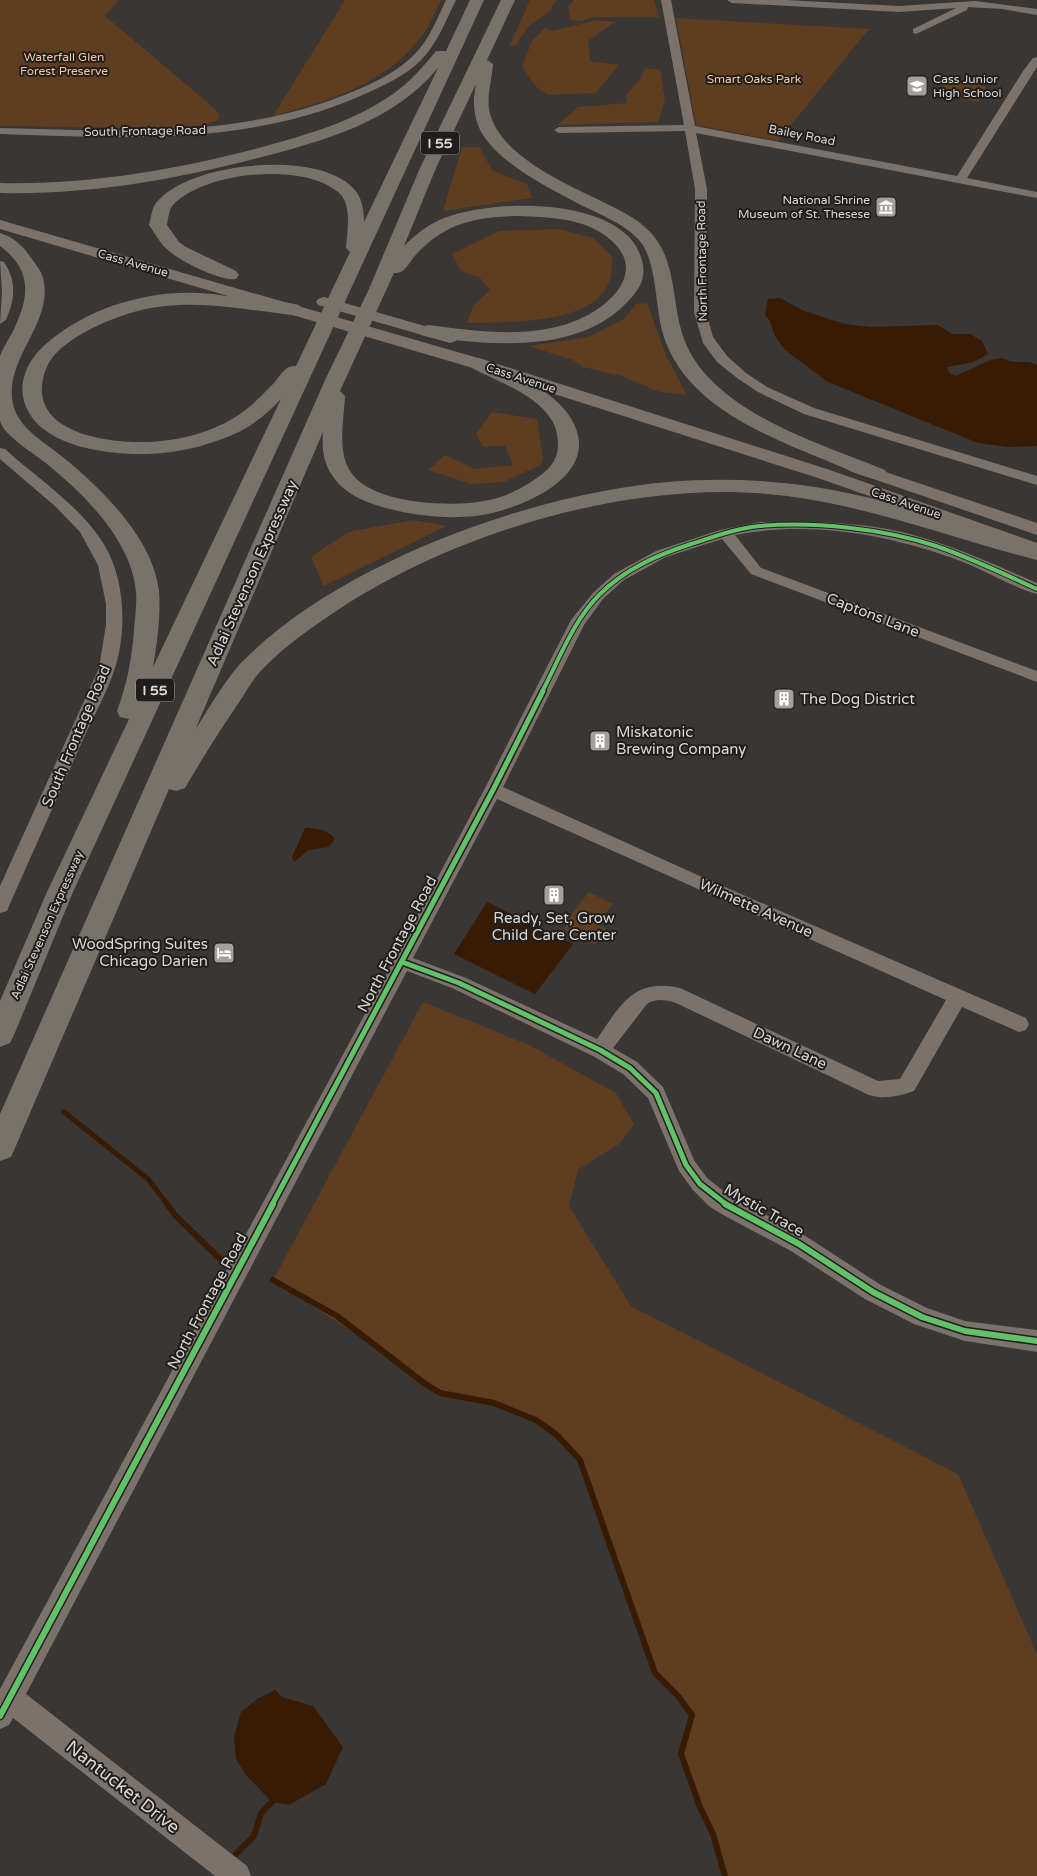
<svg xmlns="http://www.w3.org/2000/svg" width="1037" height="1876" viewBox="0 0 1037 1876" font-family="'Varela Round',sans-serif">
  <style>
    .green { fill: #5f3d20 }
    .water { fill: #371b05 }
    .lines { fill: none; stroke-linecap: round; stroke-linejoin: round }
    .stream-far1 { stroke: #371b05; stroke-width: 5 }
    .stream { stroke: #371b05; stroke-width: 6 }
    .minor { fill: #7b726c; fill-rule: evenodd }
    .major { fill: #7c726a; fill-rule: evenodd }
    .highway { fill: #78726b; fill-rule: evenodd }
    .cycleway-far2-casing { stroke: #201e1c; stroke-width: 6 }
    .cycleway-far1-casing { stroke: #201e1c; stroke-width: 8 }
    .cycleway-casing { stroke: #201e1c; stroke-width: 9 }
    .cycleway-far2 { stroke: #61c268; stroke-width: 4 }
    .cycleway-far1 { stroke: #61c268; stroke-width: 5 }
    .cycleway { stroke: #61c268; stroke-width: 6 }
    .labels { text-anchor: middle; stroke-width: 4; stroke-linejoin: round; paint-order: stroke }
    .far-park-label { font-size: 12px; fill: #fac49b; stroke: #201e1c }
    .far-poi-label { font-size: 12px; fill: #dbd7d4; stroke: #201e1c; text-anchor: start }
    .far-street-label { font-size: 12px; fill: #dbd7d4; stroke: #201e1c }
    .shield { fill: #201e1c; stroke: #a3a09d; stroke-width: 1 }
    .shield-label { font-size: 14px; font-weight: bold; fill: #dbd7d4 }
    .street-label { font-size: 15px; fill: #dbd7d4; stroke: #201e1c }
    .poi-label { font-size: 15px; fill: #dbd7d4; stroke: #201e1c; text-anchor: start }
    .near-street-label { font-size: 18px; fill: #dbd7d4; stroke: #201e1c }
  </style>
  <rect width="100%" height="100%" fill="#393633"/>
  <g class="green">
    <polygon points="0,0 119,0 105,16 213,107 220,115 218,120 206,125 167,129 0,126"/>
    <path d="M345 0H441C435 12 430 26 421 37 385 85 328 101 273 116Z"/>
    <polygon points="530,0 556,0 550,11 529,26 516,45 509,47"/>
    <polygon points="574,0 654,0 659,17 592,17 582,21 570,20 568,6"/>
    <polygon points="676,18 869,29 778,141 696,125"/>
    <polygon points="596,20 615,22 588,41 590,61 619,65 596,93 548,95 535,86 522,66 532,41 545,28 553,31"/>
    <polygon points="645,68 660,70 665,100 658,122 557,125 578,107 627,103 626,95 642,77"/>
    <polygon points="954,82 970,82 986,87 979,102 945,95 940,89 942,85"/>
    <polygon points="462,147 479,147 493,171 527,184 532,198 443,211"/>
    <path d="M558 229 593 238 612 256C612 263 612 270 611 276 601 326 506 322 467 323L473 306 490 290 480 278 461 271 452 254 499 231Z"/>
    <polygon points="647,303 666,355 687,395 660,392 621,376 583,367 573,360 529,346 588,337 624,319 636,304"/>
    <polygon points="492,412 537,419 543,459 540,465 504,482 471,484 428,470 445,455 475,469 513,465 505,446 483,447 476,434"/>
    <polygon points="413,520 447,526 324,586 311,557 348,532"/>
    <polygon points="589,892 613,904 597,924 607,929 595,945 565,930 566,921"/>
    <polygon points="423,1002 529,1045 616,1093 634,1125 619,1144 578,1170 569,1206 631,1306 958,1474 1037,1654 1037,1876 725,1876 713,1834 681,1754 692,1715 655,1673 580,1459 557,1435 536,1420 494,1403 440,1393 424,1383 384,1353 273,1280"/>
  </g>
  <g class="water">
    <polygon points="780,298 804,311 845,324 870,327 938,325 952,334 970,334 982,341 988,354 973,362 948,367 947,370 951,374 956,376 990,360 1001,358 1013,362 1029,362 1037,365 1037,446 1008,447 978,443 828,382 785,350 775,336 770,321 765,315 768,299"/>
    <path d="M305 828C314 827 330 831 335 839L329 847 309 850 294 862 292 857Z"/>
    <polygon points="487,902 573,944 535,994 454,954"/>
    <polygon points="275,1690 282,1697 313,1706 343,1747 326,1784 289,1805 272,1802 245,1774 236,1759 234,1737 241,1712 257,1699"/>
  </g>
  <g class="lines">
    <polyline class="stream-far1" points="64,1112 148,1179 168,1205"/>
    <g class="stream">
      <polyline points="167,1204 175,1215 219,1258"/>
      <polyline points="273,1280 337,1316 424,1383 440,1393 494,1403 536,1420 557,1435 580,1460 655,1673 678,1696 692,1715 681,1754 700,1807 713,1834 725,1876"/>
      <polyline points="236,1854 254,1836 261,1813 272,1802"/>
    </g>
    <g class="minor">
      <path d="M446 0H456C446 20 438 42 422 59 405 77 380 87 358 97 245 146 120 138 0 134V128C118 131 241 139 352 92 374 83 397 72 414 55 429 40 437 19 446 0Z"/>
      <polygon points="661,0 671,0 695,126 957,176 1023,71 1033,58 1037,57 1037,67 967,178 1037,192 1037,198 696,133 707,189 706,312 713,337 727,356 746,373 767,387 814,408 1037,476 1037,485 804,414 758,392 737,378 717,362 703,343 694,312 695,189 685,131 559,133 554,130 559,127 684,125"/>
      <polygon points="727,0 785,0 899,6 975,1 1037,9 1037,15 1002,9 968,7 967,10 916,34 913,33 913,29 956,8 899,12 732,3"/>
      <path d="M0 261 4 262C17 282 15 299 6 320L0 324 2 292Z"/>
      <path d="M0 448 5 449C39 480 81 506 105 546 125 581 127 629 115 668 107 693 92 719 81 744 57 798 33 852 9 906L7 911 0 913V886L99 668 106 625V604L98 565 80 532 56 507 0 459Z"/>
      <path d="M760 522C793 522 827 521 860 525 922 531 980 558 1037 583V594C1012 587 988 572 963 562 892 535 811 520 735 535L761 568 1037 671V682L751 574 722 539 666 557 624 580 603 599 584 625 503 787 702 877 1026 1018 1029 1024 1026 1030 1019 1032 962 1007 914 1091C899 1096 884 1100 869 1095L676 1003C666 1000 656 998 647 1004L613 1048 637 1062 663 1087 694 1160 707 1178 726 1193 807 1237 881 1285 927 1308 965 1321 1037 1330V1352L965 1341 914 1324 865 1299 791 1251 725 1216 710 1207 693 1190 679 1171 648 1098 623 1074 593 1056 452 988 407 971 26 1694 247 1866 251 1876H215L13 1718 9 1725 0 1729V1689L393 962 484 790 571 620 593 593 614 574 656 551 720 530ZM497 799 946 1000 900 1079 878 1081 680 988C633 977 620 1006 597 1039L466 978 413 958Z"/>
    </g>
    <g class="major">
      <polygon points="0,220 485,360 830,470 1037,543 1037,555 818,478 473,368 0,229"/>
      <polygon points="324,297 456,335 458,338 456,341 450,343 318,305 316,302 318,299"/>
      <polygon points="856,462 1037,523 1037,535 850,471 847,467 850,463"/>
    </g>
    <g class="highway">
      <path d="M470 0H484L73 892 14 1035 10 1043 0 1047V1001L47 892 129 719 120 717 117 711C127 684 132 658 134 630 135 617 137 604 136 592 132 541 84 494 47 464 35 454 4 436 0 421 0 414 0 363 0 356 3 348 8 340 12 333 29 299 34 271 0 246V233C12 236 22 245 29 255 34 262 41 270 43 278 55 324 0 361 14 408 22 431 46 443 64 458 103 490 153 539 159 591 161 613 157 645 153 667L281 399C267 414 251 427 232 435 211 444 186 451 163 453 122 457 41 451 25 404 17 382 29 358 46 344 86 309 144 291 197 293 213 293 230 297 246 298 263 300 282 301 299 305L301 309 299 313 292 315C239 309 186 297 134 312 108 319 65 338 50 361 44 371 41 383 42 394 47 436 114 443 147 442 179 441 214 432 240 414 253 405 263 394 274 383 278 378 283 370 289 367 291 366 294 366 296 366L350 252 346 248C347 232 352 208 341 195 338 191 333 189 329 186 292 164 202 173 172 206 169 211 168 219 167 225L179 242 186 247 236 271 239 275 236 279C222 282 179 261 168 250 160 244 155 233 149 225 151 218 152 208 156 203 188 162 315 150 352 187 362 196 364 210 364 222L438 68C393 122 324 141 258 158 173 180 88 195 0 193V183C89 185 174 170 259 148 306 135 353 122 393 94 410 82 423 67 436 51H446Z"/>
      <path d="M501 0H515L487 60 493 64C492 78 487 95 489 109 496 152 559 181 595 198 615 208 637 217 652 234 676 261 672 301 682 333 705 410 819 443 885 470L888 474 885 478 878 480C860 476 842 467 825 460 764 435 684 404 663 334 655 307 657 260 639 240 623 223 601 215 581 205 550 189 490 159 478 125 473 111 473 99 476 84L436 168 404 246C416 234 429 224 444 218 492 200 591 198 629 237 642 251 649 273 638 289 592 355 498 346 428 337L421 335 419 331 421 327 428 325C474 331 522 338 567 324 608 311 655 269 603 234 580 218 546 217 519 216 493 216 464 219 442 233 431 239 422 248 413 258 410 262 406 269 401 272 399 273 395 273 394 273L340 391 345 396C344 419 337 450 350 471 370 505 455 508 489 500 505 497 520 489 534 480 547 471 558 462 558 445 558 436 556 426 551 419 535 394 498 382 472 368L469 364 472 360 479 358C505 365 553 392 568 414 610 473 522 510 476 516 446 519 415 516 386 508 364 502 342 493 330 472 323 460 322 446 323 432L195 730C208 710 226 678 243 661 339 563 531 494 667 482 705 479 744 479 783 483 870 491 954 523 1037 546V560C954 539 873 507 787 496 638 476 449 532 326 618 302 634 278 652 258 674 252 681 247 690 242 698 222 727 203 757 185 788L176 791 169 789 15 1148 11 1157 0 1161V1114L326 378 369 289 420 168Z"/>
    </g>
    <g class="cycleway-far2-casing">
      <path id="cycleway-far2" d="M542 692C559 660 573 621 599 595 625 569 657 555 691 544 713 537 737 528 760 526 814 521 885 529 936 546 971 558 1004 574 1037 589"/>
    </g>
    <g class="cycleway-far1-casing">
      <g id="cycleway-far1">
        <polyline points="402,962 459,983 600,1050 630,1068 656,1093 686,1165 700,1184 727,1205"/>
        <polyline points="272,1205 493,790 543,691"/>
      </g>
    </g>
    <g class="cycleway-casing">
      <g id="cycleway">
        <polyline points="725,1204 799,1244 873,1292 922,1317 965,1331 1037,1341"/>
        <polyline points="0,1716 273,1204"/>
      </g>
    </g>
    <use href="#cycleway-far2" class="cycleway-far2"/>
    <use href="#cycleway-far1" class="cycleway-far1"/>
    <use href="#cycleway" class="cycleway"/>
  </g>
  <defs>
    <g id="school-square" transform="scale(1.125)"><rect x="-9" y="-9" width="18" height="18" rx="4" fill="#a29f9c" stroke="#201e1c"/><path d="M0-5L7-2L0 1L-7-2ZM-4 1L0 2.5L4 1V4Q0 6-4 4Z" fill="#fff"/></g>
    <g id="museum-square" transform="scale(1.125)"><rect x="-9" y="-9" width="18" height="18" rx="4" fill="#a29f9c" stroke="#201e1c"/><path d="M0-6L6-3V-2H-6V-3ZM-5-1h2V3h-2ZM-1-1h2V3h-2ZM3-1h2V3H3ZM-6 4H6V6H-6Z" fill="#fff"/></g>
    <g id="building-square" transform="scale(1.125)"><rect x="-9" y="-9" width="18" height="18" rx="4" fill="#a29f9c" stroke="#201e1c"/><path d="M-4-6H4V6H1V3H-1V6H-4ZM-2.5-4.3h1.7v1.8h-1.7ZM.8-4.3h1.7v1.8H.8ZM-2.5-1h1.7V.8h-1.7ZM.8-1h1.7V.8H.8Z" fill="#fff"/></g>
    <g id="hotel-square" transform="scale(1.125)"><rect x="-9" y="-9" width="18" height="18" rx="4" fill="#a29f9c" stroke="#201e1c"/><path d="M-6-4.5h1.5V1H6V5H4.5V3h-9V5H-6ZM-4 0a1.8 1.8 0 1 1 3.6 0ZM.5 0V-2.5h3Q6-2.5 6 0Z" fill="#fff"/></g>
  </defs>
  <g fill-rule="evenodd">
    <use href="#school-square" x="917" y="86"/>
    <use href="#museum-square" x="886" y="207"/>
    <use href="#building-square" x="784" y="699"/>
    <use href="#building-square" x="600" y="741"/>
    <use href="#building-square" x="554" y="895"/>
    <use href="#hotel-square" x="224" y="953"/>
  </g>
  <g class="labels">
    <g class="far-park-label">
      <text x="64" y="61">Waterfall Glen<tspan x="64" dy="14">Forest Preserve</tspan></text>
      <text x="754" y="83">Smart Oaks Park</text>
    </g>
    <g class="far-poi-label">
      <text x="933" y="83">Cass Junior<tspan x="933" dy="14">High School</tspan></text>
      <text x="870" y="204" text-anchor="end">National Shrine<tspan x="870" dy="14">Museum of St. Thesese</tspan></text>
    </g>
    <g class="far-street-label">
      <text transform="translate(145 131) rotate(-1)" y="4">South Frontage Road</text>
      <text transform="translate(802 135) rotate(11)" y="4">Bailey Road</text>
      <text transform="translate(702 261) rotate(-91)" y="4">North Frontage Road</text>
      <text transform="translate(133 263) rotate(16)" y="4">Cass Avenue</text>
      <text transform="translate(521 378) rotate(18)" y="4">Cass Avenue</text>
      <text transform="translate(906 503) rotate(19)" y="4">Cass Avenue</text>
      <text transform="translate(47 925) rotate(-66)" y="4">Adlai Stevenson Expressway</text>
    </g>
    <g class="shield">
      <rect x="421" y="131.5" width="38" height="23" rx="4"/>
      <rect x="136" y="678.5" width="38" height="23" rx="4"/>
    </g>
    <g class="shield-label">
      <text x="440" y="148">I 55</text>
      <text x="155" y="695">I 55</text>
    </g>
    <g class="street-label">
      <text transform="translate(252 573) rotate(-66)" y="5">Adlai Stevenson Expressway</text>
      <text transform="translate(873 615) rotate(21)" y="5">Captons Lane</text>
      <text transform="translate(76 736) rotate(-67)" y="5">South Frontage Road</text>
      <text transform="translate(756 908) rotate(24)" y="5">Wilmette Avenue</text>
      <text transform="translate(397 944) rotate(-62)" y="5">North Frontage Road</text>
      <text transform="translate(790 1048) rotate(25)" y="5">Dawn Lane</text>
      <text transform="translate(764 1210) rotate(30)" y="5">Mystic Trace</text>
      <text transform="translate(207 1301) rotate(-62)" y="5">North Frontage Road</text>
    </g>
    <g class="poi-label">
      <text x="800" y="704">The Dog District</text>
      <text x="616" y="737">Miskatonic<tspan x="616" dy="17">Brewing Company</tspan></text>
      <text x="554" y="923" text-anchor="middle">Ready, Set, Grow<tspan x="554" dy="17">Child Care Center</tspan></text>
      <text x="208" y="949" text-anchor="end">WoodSpring Suites<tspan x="208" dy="17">Chicago Darien</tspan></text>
    </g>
    <g class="near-street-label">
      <text transform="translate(123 1787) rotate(38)" y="6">Nantucket Drive</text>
    </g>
  </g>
</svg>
